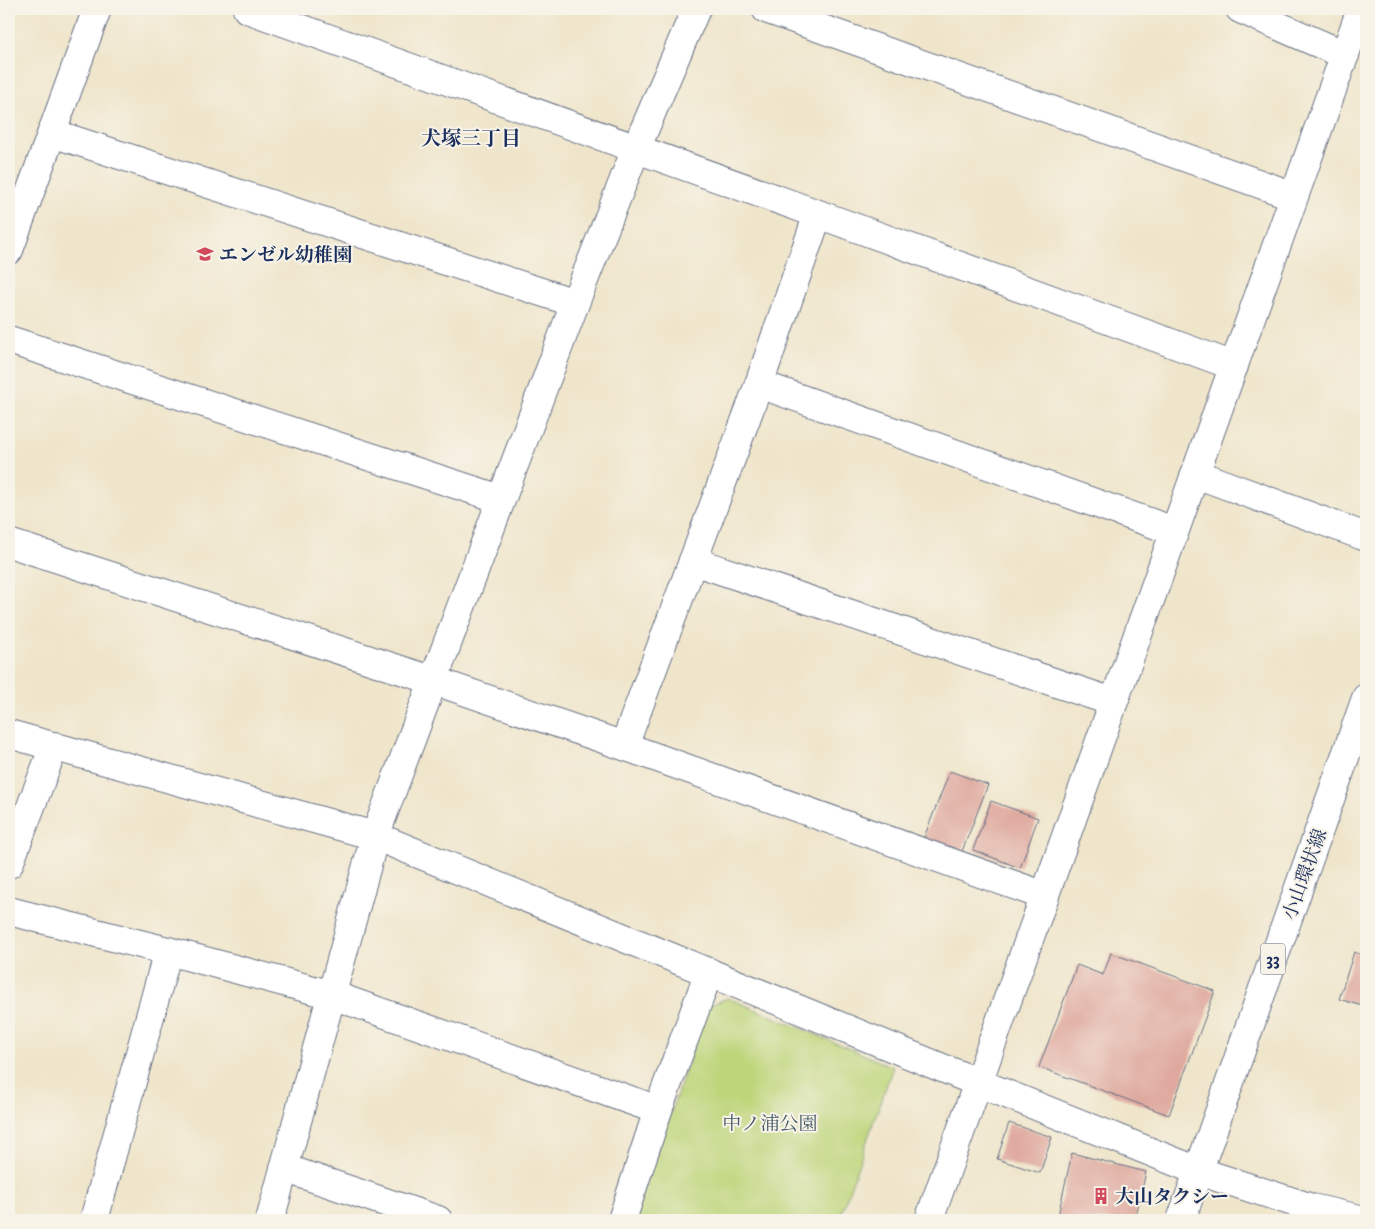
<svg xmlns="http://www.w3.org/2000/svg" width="1375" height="1229" viewBox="0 0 1375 1229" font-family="'IM FELL DW Pica','Noto Serif JP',serif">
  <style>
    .green { fill: #bed57a; stroke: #6c826c }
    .building { fill: #dfa99f }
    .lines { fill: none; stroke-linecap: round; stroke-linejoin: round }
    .minor-casing { stroke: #656f84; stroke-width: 30 }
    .major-casing { stroke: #656f84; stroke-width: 30 }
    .minor { stroke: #fff; stroke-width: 28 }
    .major { stroke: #fff; stroke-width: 28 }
    .labels { text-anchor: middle; stroke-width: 4; stroke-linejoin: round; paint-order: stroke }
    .shield { fill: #f7f3e8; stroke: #5d6a87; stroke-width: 1 }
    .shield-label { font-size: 18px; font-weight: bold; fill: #1b2f5e }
    .poi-label { font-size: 19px; font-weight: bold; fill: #1b2f5e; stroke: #f7f3e8; text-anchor: start }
    .street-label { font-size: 19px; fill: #1b2f5e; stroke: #f7f3e8 }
    .park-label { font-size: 19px; fill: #445865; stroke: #f7f3e8 }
    .neighbourhood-label { font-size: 20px; font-weight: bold; fill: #1b2f5e; stroke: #f7f3e8 }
  </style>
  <rect width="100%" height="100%" fill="#f7f3e8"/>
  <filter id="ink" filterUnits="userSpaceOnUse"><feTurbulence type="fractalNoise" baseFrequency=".02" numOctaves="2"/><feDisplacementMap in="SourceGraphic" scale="10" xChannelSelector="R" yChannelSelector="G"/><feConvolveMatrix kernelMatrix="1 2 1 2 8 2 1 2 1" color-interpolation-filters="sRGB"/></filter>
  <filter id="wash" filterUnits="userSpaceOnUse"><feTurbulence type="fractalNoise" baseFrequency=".0096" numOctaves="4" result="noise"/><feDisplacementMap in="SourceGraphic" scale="20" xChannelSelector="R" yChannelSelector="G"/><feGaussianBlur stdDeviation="1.12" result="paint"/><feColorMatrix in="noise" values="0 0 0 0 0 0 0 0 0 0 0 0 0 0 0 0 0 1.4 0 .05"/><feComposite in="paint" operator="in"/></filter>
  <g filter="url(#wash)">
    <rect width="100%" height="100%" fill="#efe5ca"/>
    <polygon class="green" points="728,998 893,1067 839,1220 633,1220 708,1006"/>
    <g id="blocks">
      <g class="building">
        <polygon points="950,771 988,785 961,854 923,840"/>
        <polygon points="991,801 1038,818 1020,868 973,850"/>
        <polygon points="1354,952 1366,956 1366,1007 1339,999"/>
        <polygon points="1111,953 1215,991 1169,1115 1039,1067 1077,965 1103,975"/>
        <polygon points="1009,1123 1052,1137 1040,1173 997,1159"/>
        <polygon points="1072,1153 1146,1172 1135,1220 1057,1220"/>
      </g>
    </g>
  </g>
  <g filter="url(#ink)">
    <use href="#blocks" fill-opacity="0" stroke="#656f84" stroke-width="1"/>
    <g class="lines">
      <g class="minor-casing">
        <g id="minor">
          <polyline points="247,9 818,214 1234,366"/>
          <polyline points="766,9 1294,196"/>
          <polyline points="1240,9 1345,55"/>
          <polyline points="52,133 575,303"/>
          <polyline points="9,250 97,9"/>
          <polyline points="9,340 501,499"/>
          <polyline points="759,384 1174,531"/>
          <polyline points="1196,474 1366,537"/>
          <polyline points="9,543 432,680 624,746 1045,896"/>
          <polyline points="693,561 1113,702"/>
          <polyline points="9,734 375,836 979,1083 1198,1171 1312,1208 1364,1220"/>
          <polyline points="624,746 759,384 818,214"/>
          <polyline points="9,864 54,746"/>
          <polyline points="9,911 168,951 332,995 658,1110"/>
          <polyline points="284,1168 438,1220"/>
          <polyline points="94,1220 168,951"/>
          <polyline points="270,1220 375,836 575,303 636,149 696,9"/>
          <polyline points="622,1220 658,1110 709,972"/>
          <polyline points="929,1220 1361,9"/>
        </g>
      </g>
      <g class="major-casing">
        <polyline id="major" points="1181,1220 1366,698"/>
      </g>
      <use href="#minor" class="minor"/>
      <use href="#major" class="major"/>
    </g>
  </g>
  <defs>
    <g id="school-bare" transform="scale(1.35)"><path d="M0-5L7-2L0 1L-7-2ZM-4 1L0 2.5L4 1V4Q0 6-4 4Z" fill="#d1495b" stroke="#f7f3e8" stroke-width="2.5" paint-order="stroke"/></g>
    <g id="building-bare" transform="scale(1.35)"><path d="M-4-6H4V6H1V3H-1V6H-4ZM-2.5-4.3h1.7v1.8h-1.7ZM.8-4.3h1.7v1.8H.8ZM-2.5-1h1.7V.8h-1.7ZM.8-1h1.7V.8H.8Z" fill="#d1495b" stroke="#f7f3e8" stroke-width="2.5" paint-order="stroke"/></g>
  </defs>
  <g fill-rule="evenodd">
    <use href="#school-bare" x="205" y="254"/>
    <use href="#building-bare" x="1101" y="1196"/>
  </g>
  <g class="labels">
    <rect class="shield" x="1260.5" y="943.5" width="25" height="31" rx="4"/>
    <g class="shield-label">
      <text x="1273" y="965">33</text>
    </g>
    <g class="poi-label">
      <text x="219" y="261">エンゼル幼稚園</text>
      <text x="1115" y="1203">大山タクシー</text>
    </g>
    <g class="street-label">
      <text transform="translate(1304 874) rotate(-70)" y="7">小山環状線</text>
    </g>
    <g class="park-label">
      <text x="770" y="1130">中ノ浦公園</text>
    </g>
    <g class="neighbourhood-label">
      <text x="471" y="145">犬塚三丁目</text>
    </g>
  </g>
  <rect width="1375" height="1229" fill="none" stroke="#f7f3e8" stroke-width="30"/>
</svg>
